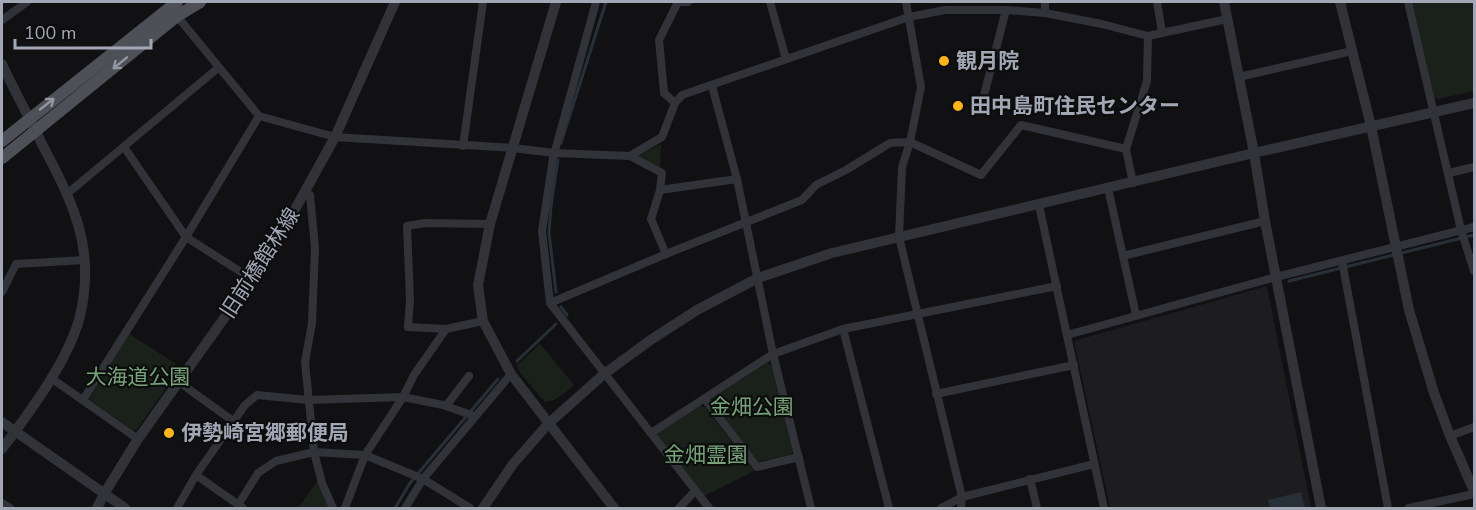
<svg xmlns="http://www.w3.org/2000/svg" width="1476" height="510" viewBox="0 0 1476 510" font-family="'Nunito Sans','Noto Sans JP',sans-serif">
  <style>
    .built { fill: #1d1d20 }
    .green { fill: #19211a }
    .water { fill: #273038 }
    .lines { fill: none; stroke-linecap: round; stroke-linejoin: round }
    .stream { stroke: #273038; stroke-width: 3 }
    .minor { stroke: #323339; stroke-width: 8 }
    .tertiary { stroke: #323339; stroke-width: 10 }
    .primary { stroke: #4e5058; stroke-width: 12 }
    .oneway { stroke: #9096a2 }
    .poi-dot { fill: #ffb41e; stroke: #0d0d0e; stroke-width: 2 }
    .labels { text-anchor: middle; stroke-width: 4.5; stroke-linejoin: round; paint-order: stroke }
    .poi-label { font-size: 21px; font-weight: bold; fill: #a1a7b5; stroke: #0d0d0e; text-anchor: start }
    .street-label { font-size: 21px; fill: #a1a7b5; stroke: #0d0d0e }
    .park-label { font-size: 21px; fill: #76a379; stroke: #0d0d0e }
  </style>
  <rect width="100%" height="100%" fill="#111113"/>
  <polygon class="built" points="1267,286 1311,508 1110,508 1074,341"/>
  <g class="green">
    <polygon points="1412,2 1474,2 1474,91 1438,99 1434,97"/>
    <polygon points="661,144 660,168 638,156"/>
    <polygon points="129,334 181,367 137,429 133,430 90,400 90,398"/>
    <path d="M540 344 574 385C565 393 558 400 545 402L520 373 517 365Z"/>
    <polygon points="767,363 772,365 793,451 791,455 757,462 712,402 713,398"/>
    <polygon points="700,406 705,407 754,471 704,496 659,438 657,433"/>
    <polygon points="319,479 329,508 298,508"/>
  </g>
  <polygon class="water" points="1301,492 1305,508 1270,508 1268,500"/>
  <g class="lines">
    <g class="stream">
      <polyline points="561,143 606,2"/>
      <polyline points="1289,281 1474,235"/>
      <polyline points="556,292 549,233 551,206 558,160"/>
      <polyline points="561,307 567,315"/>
      <polyline points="517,361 556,324"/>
      <polyline points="395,508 410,483 498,379"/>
    </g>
    <g class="minor">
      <polyline points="596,2 553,158 542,231 550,303 709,508"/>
      <polyline points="770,2 786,59"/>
      <polyline points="906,2 921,87 910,142 902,167 899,237 962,497 961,508"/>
      <polyline points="1157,2 1162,32"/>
      <polyline points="1408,2 1461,230 1474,271"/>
      <polyline points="1045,13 1045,2"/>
      <polyline points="177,16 259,116 335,137 513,148 554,153 630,156 662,173 660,190 651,219 666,254"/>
      <polyline points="2,20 27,2"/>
      <polyline points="1239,77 1352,51"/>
      <polyline points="712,86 737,179 773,354 811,508"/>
      <polyline points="675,103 664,93 659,40 678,2 688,2"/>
      <polyline points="981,107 1006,10"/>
      <polyline points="463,146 483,2"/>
      <polyline points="124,147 186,237 252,279"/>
      <polyline points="630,156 662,137 675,103 682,95 909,17 945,10 1006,10 1045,13 1102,24 1148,36 1227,19"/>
      <polyline points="1449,173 1474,167"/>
      <polyline points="1133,183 1126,149 1147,81 1148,36"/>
      <polyline points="1108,188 1136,315"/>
      <polyline points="660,190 737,179"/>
      <polyline points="306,192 310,195 315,248 312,323 305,362 314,452 322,483 333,508"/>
      <polyline points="68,193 218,68"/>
      <polyline points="1039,205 1104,508"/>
      <polyline points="1123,256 1265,221"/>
      <polyline points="1342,261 1388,508"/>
      <polyline points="2,292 16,264 84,260"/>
      <polyline points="550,303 666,254 802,200 816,185 846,170 890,143 910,142 981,175 1021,125 1126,149"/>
      <polyline points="483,321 446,329 408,327 410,299 407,226 425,223 490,224"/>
      <polyline points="843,329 889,508"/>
      <polyline points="1067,335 1276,277 1474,227"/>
      <polyline points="51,378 138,439"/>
      <polyline points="179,382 233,421"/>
      <polyline points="936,394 1074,365"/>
      <polyline points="705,399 757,467 799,457"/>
      <polyline points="83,400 186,237 259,116"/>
      <polyline points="446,406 469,376"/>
      <polyline points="651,433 773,354 843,329 1057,286"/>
      <polyline points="1450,436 1474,427"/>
      <polyline points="196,475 243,508"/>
      <polyline points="1030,479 1037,508"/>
      <polyline points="2,503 10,508"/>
      <polyline points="238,505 258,473 276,461 314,452 365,455 423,479 470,508"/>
      <polyline points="177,508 196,475 245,405 257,395 308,400 403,397 443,405 474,416"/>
      <polyline points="345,508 365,455 403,397 414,375 446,329"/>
      <polyline points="405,508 423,479 511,374"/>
      <polyline points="679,508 695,491"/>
      <polyline points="941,508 962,497 1094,464"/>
      <polyline points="1409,508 1474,494"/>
    </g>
    <g class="tertiary">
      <polyline points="556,2 490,224 478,285 483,321 511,374 614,508"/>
      <polyline points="1224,2 1254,153 1265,221 1321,508"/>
      <polyline points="1340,2 1371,126 1409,310 1434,393 1450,436 1474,491"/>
      <path d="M2 64C15 92 30 119 43 146 73 203 96 248 80 316 69 360 29 413 2 449"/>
      <polyline points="2,422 125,508"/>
      <polyline points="97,508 104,494 138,439 272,251 335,137 395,2"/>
      <polyline points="483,508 513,464 548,424 604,374 652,339 697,310 758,278 832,253 1254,153 1474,103"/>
    </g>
    <g class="primary">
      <polyline points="2,141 177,2"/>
      <polyline points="2,158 177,16 200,2"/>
    </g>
  </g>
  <defs><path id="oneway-shaft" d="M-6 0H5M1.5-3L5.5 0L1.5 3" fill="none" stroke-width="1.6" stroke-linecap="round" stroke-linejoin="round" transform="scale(1.5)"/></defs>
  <g class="oneway">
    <use href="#oneway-shaft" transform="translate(120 63) rotate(141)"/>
    <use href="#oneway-shaft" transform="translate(47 104) rotate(-38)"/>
  </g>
  <g class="poi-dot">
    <circle cx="944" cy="61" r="6"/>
    <circle cx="958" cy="106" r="6"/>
    <circle cx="169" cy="433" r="6"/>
  </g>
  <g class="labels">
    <g class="poi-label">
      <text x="956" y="68">観月院</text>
      <text x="970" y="113">田中島町住民センター</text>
      <text x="181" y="440">伊勢崎宮郷郵便局</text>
    </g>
    <g class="street-label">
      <text transform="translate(260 263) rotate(-57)" y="7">旧前橋館林線</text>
    </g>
    <g class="park-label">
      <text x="138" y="384">大海道公園</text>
      <text x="752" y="414">金畑公園</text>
      <text x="706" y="462">金畑霊園</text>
    </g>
  </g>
  <rect width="1476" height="510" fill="none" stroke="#a1a7b5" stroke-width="6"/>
  <path d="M15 39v9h136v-9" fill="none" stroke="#a1a7b5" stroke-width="3"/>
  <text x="24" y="39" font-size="18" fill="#a1a7b5" stroke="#0d0d0e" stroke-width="4.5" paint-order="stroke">100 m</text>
</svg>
